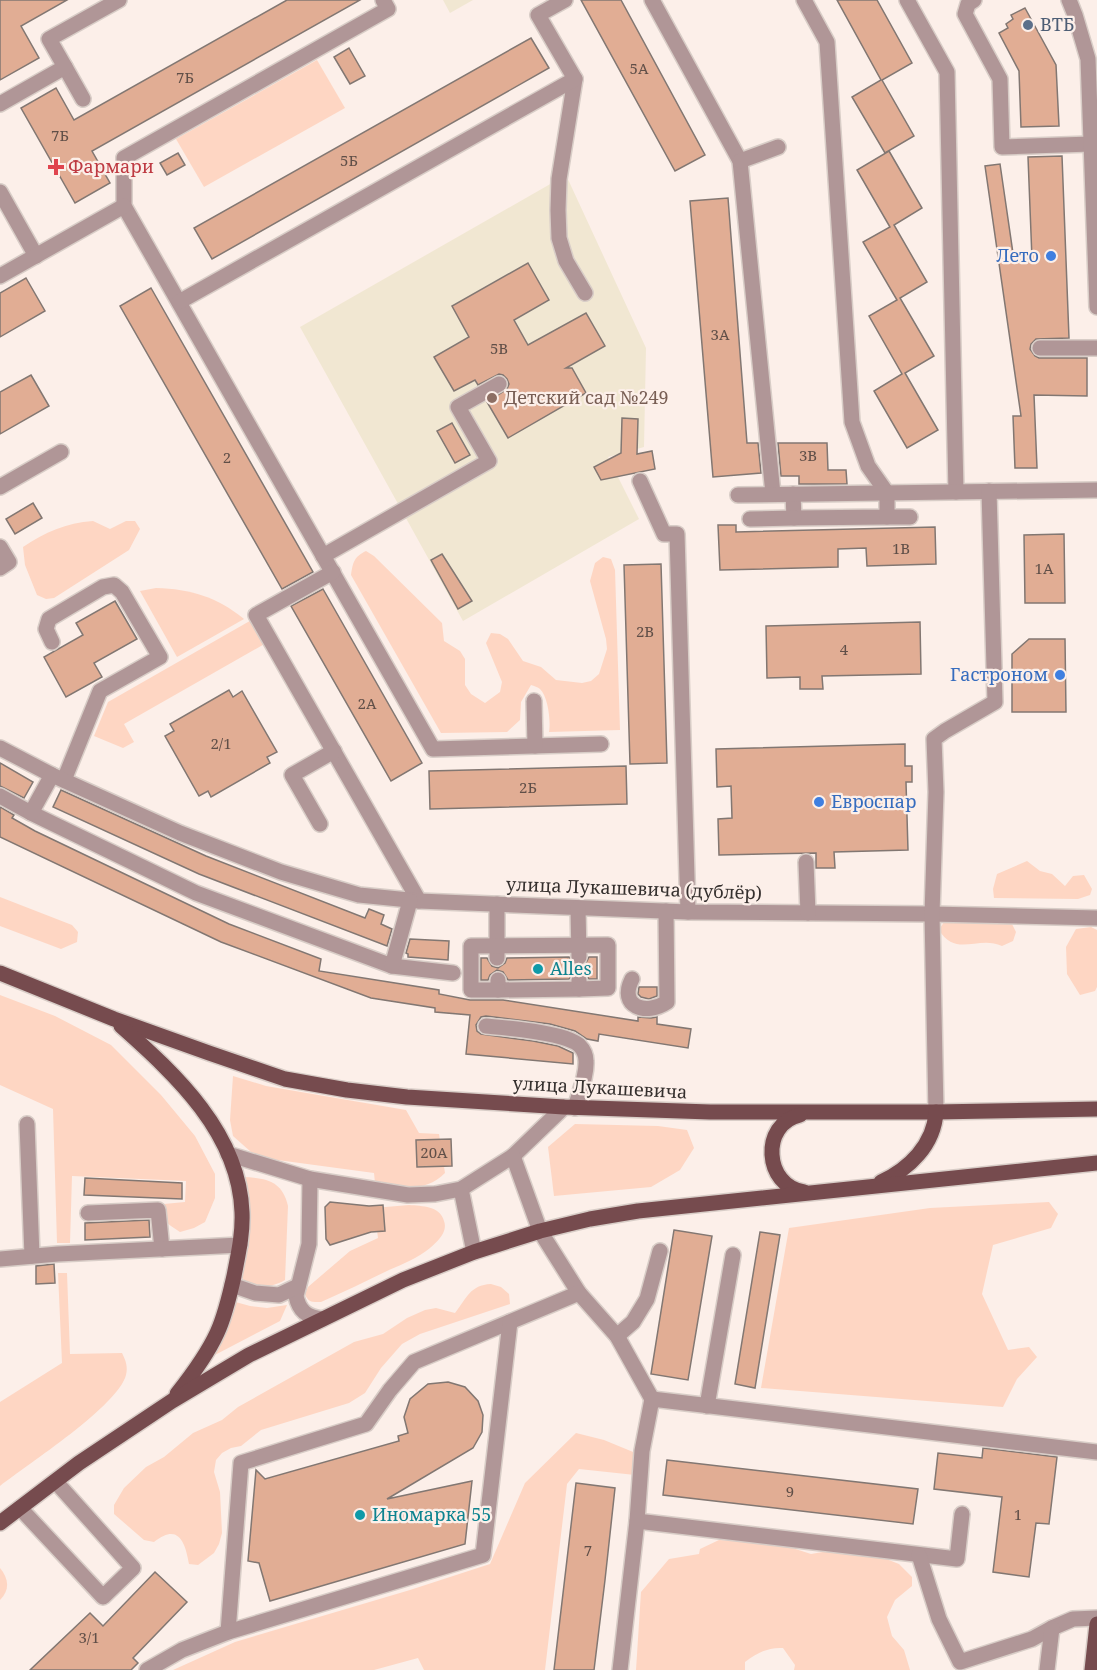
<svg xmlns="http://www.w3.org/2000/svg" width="1097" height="1670" viewBox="0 0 1097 1670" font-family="'Noto Serif',serif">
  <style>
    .education { fill: #f1e7d2 }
    .green { fill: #fed6c3 }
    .building { fill: #e1ad94; stroke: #827772; stroke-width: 1.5 }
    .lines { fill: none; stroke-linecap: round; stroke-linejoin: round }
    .minor-tunnel { stroke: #d4c9c4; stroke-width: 15; stroke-dasharray: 15 8; stroke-linecap: butt }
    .minor-casing { stroke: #d8cdc7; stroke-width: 18 }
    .major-casing { stroke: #d8cdc7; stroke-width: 18 }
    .minor { stroke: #b09697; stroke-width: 15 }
    .major { stroke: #764b4e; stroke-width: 15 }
    .service-dot { fill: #5c6f8a; stroke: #fcefe9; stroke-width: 2 }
    .health-dot { fill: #e0444e; stroke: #fcefe9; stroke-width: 2 }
    .shop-dot { fill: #3f7fe0; stroke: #fcefe9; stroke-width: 2 }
    .education-dot { fill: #8d6e63; stroke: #fcefe9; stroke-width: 2 }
    .culture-dot { fill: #0f9aa8; stroke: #fcefe9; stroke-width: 2 }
    .labels { text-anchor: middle; stroke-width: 4.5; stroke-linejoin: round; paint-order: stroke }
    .number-label { font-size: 15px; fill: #604f48 }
    .service-label { font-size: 18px; fill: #4e5e75; stroke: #fcefe9; text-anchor: start }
    .health-label { font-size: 18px; fill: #be3a42; stroke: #fcefe9; text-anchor: start }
    .shop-label { font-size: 18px; fill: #366cbe; stroke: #fcefe9; text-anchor: end }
    .education-label { font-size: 18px; fill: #785e54; stroke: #fcefe9; text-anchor: start }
    .street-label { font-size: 18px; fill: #35302e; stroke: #fcefe9 }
    .culture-label { font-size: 18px; fill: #0d838f; stroke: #fcefe9; text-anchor: start }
  </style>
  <rect width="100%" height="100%" fill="#fcefe9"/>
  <g class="education">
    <polygon points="443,0 473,0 450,13"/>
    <polygon points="566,175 646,348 644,447 608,457 639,519 463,621 300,327"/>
  </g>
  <g class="green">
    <polygon points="317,60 345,108 204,187 176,139"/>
    <path d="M93 521 110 529 126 521H135L140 529 129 550 54 598 46 599 37 595 25 565 23 547C45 532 66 523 93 521Z"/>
    <path d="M366 551 374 556 442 623 444 641 460 651 465 659V685L471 694 485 703 500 692 502 682 486 643 491 633 500 634 508 639 523 661 541 667 556 680 582 683 591 681 599 674 607 649 606 639 590 581 595 563 603 557 611 559 615 570 620 730 549 732C551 722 548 696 540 689 538 687 534 686 531 685L521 702 520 720 507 732 441 733 351 575C353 562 354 557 366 551Z"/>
    <path d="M156 588C191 589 217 597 244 619L177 657 140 591Z"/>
    <polygon points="255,618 268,642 124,724 134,742 123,748 94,736 108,702"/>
    <polygon points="1027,861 1040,871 1052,874 1065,886 1073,876 1084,875 1092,889 1090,895 1078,899 994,898 993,889 997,874"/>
    <polygon points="0,897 72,925 78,932 77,942 61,949 0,926"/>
    <path d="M958 919 1012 924 1016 932 1013 941 1002 946C978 935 956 958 939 930L944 922Z"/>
    <polygon points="1091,927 1097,930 1097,987 1095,991 1080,995 1067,974 1066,947 1076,929"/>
    <path d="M0 995 55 1016 111 1045 161 1095 195 1136 215 1174V1198L205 1222 194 1228 180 1232C167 1223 160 1221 164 1204L185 1202 186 1181 72 1176 70 1243H57L53 1109 0 1085Z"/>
    <path d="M233 1076 266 1086 406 1110 419 1133 439 1134 445 1173C424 1194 402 1186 375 1183L374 1173 270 1159 251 1152 233 1136 230 1120Z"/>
    <polygon points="575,1124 658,1126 687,1130 694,1148 680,1170 651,1187 554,1196 548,1147"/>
    <path d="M243 1177C267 1178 282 1181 288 1206L285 1280C271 1288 252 1290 241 1277Z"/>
    <polygon points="1049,1202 1058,1214 1051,1228 993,1245 982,1294 1008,1350 1029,1347 1037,1357 1017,1379 1003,1407 761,1388 789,1228 930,1208"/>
    <path d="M409 1205C422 1206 440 1206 444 1221 448 1232 438 1241 430 1248 418 1258 403 1264 389 1270 366 1281 344 1292 321 1302 313 1302 308 1303 305 1294L308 1287 350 1251 378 1238 374 1208Z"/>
    <path d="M58 1273H67L70 1354 122 1353C126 1361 128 1367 126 1375 118 1406 28 1464 0 1486V1402L62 1363Z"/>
    <path d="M491 1284 501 1287 509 1294 510 1304 420 1334 402 1344 381 1368 365 1393 349 1403 261 1430 241 1446 231 1448 222 1453 216 1460 214 1472 220 1492 222 1533 219 1544 214 1553 198 1565 189 1564C185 1541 178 1523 154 1542L144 1540 114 1514V1505L124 1488 146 1467 164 1457 193 1433 222 1420 238 1407 354 1342 383 1334 407 1318 425 1310 436 1308 455 1313C467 1298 470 1285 491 1284Z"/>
    <polygon points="232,1301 250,1306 267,1308 287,1305 280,1321 211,1357"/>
    <polygon points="576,1433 604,1440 638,1454 635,1475 579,1469 567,1484 545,1670 424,1670 418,1658 374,1670 173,1670 235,1642 410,1590 490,1564 525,1483"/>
    <path d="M719 1540 780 1544 811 1554 840 1549 871 1553 899 1564 912 1577V1586L895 1600 887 1617 892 1636 904 1650 910 1670H794L795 1665 783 1648C768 1647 757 1653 745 1662V1670H636L641 1592 669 1559 699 1554 700 1549Z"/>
    <path d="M0 1568C9 1579 10 1590 0 1600Z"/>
  </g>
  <g class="building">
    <polygon points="0,0 67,0 21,26 39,58 0,80"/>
    <polygon points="287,0 360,0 92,151 110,183 75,203 21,108 56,88 74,120"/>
    <polygon points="581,0 621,0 705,155 675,171"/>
    <polygon points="837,0 877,0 912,63 882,80 914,136 885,153 852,97 881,80"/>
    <polygon points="1025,8 1056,65 1059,126 1021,127 1019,71 999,33 1008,28 1006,24 1013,19 1011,15"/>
    <polygon points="531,38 549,68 212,259 194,228"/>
    <polygon points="349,48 365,76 350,84 334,57"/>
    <polygon points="889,151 922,208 894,225 927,282 900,298 934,356 905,373 938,430 907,448 874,391 902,374 869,316 897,300 863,242 890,227 857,170"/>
    <polygon points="178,153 185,165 167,175 160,163"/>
    <polygon points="1062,156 1069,338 1036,339 1031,344 1030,349 1035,356 1039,358 1087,358 1087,396 1034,395 1037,468 1015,468 1013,416 1021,416 985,166 1000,164 1014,260 1032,259 1028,157"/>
    <polygon points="728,198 747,443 758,443 761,473 713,477 690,201"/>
    <polygon points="528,263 549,300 514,320 528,345 586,313 605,346 566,368 572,368 586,393 508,438 487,402 507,389 509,384 507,379 503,375 499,374 478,385 475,380 454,391 434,357 469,337 452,306"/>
    <polygon points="26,278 45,311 0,337 0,293"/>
    <polygon points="151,288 313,572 282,589 120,306"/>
    <polygon points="31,375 49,406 0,434 0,392"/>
    <polygon points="622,418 638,419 637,454 652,451 655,469 601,480 594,467 621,453"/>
    <polygon points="452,423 470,455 455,463 437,431"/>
    <polygon points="778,443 827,443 828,470 846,470 847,484 799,484 799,476 781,476"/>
    <polygon points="33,503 42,518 15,534 6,519"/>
    <polygon points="718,525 736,525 736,532 935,527 936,564 867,566 866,548 838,549 838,567 720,570"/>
    <polygon points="1064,534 1065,603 1025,603 1024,535"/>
    <polygon points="442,554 472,601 458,609 431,560"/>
    <polygon points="661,564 667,763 630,764 624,565"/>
    <polygon points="323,589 422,763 391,781 291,606"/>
    <polygon points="115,601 137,639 94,663 102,677 66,697 44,657 83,635 76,623"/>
    <polygon points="920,622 921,674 822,676 823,689 800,689 800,677 767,678 766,626"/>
    <polygon points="1029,639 1065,639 1066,712 1012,712 1012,654"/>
    <polygon points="229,690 233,697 242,691 277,752 267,757 270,763 211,797 208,791 199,796 165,736 174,731 170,724"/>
    <polygon points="905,744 905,766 912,766 912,782 906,782 908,850 834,852 835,868 816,868 816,853 719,855 718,819 732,818 731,786 717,787 716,749"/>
    <polygon points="0,763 33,782 24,798 0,786"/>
    <polygon points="626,766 627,804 430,809 429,771"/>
    <polygon points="61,790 206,856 365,918 369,909 384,915 381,924 392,929 387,946 199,874 53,807"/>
    <polygon points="0,807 14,815 12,818 35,831 229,924 321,959 319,971 439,990 439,994 470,1000 503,1000 638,1021 638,1017 651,1018 657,1017 657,1024 691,1029 688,1048 599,1034 598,1041 587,1039 575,1031 550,1024 486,1016 481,1017 476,1025 477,1031 481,1034 533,1041 558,1046 573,1053 573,1064 466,1054 470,1015 435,1012 435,1008 371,998 221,942 0,837"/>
    <polygon points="410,939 449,941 448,960 408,957 408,954 406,953"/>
    <polygon points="569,957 571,963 579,967 585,965 589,957 597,957 597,979 589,979 584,972 578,970 574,972 569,979 508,980 503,972 497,970 490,975 488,980 481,980 481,958 487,958 492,966 498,968 505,963 507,958"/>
    <polygon points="639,987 657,987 657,996 649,999 641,997 638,994"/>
    <polygon points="451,1139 452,1166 417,1167 416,1140"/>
    <polygon points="85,1178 182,1183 182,1199 84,1195"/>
    <polygon points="330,1202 369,1206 383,1205 385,1231 371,1232 330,1245 326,1239 325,1207"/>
    <polygon points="149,1220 150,1237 85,1240 85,1223"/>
    <polygon points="674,1230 712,1236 688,1380 651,1374"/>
    <polygon points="760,1232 780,1235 755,1388 735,1384"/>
    <polygon points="54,1264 55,1283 36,1284 36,1266"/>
    <polygon points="448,1382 465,1387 478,1401 483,1415 482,1432 473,1448 387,1499 472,1481 465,1544 270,1601 259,1563 248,1561 256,1470 265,1479 399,1441 398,1436 408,1433 404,1417 410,1399 428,1384"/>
    <polygon points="983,1448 1057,1457 1049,1524 1036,1523 1029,1577 993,1572 1002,1497 934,1489 938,1453 982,1458"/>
    <polygon points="667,1460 918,1489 913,1524 663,1495"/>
    <polygon points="576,1483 615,1488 605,1580 594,1670 554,1670"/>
    <polygon points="155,1572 187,1602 133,1658 138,1663 131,1670 30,1670 90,1613 103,1626"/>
  </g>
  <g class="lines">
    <polyline class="minor-tunnel" points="579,957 579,979"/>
    <g class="minor-casing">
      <g id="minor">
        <polyline points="383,0 388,9 124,158 124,206 433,749 601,744"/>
        <polyline points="652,0 740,161 773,494"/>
        <polyline points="907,0 947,72 956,492"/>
        <polyline points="974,0 968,4 965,14 1000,79 1002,147 1091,144"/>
        <polyline points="1069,0 1075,15 1088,59 1097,307"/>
        <polyline points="65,67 83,99"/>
        <polyline points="575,79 559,179 558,210 559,238 566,261 585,293"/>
        <polyline points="0,104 65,67 49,39 119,0"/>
        <polyline points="740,161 778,147"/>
        <polyline points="0,192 36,256"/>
        <polyline points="0,276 124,206"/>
        <polyline points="179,302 575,79 538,15 565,0"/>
        <polyline points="1040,348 1097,348"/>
        <polyline points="640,481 664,534 677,534 688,912"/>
        <polyline points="0,487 61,452"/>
        <polyline points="793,494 794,518 887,517 887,493 868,466 852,422 827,42 804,0"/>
        <polyline points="738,495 1097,490"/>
        <polyline points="887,517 910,517"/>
        <polyline points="750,519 794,518"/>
        <polyline points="0,547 9,562 0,568"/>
        <polyline points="323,556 489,461 458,407 499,384"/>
        <polyline points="333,572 256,615 419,901"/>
        <polyline points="52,642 46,629 49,619 103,587 114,585 122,592 160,657 100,691 64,780"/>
        <polyline points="534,701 535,746"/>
        <polyline points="0,748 52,775 180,833 281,872 359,895 419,901 688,912 932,914 1097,918"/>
        <polyline points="0,796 31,813 196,893 392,966 453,973"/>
        <polyline points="31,813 52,775"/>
        <polyline points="320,824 292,775 334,751"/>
        <polyline points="806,862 808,913"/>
        <polyline points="497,904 497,958"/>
        <polyline points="578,908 579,957"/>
        <polyline points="392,966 410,901"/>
        <path d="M632 979C618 1007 646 1016 667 1002L666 911"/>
        <polyline points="498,980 498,990 579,989 579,980"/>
        <polyline points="498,990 471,990 471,946 608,945 608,988 579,989"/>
        <path d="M486 1026C506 1028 564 1032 579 1045 583 1049 586 1055 586 1061 587 1076 579 1093 575 1108"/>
        <polyline points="936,1112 932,914 936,792 934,739 945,731 995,702 989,491"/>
        <polyline points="27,1124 32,1256"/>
        <polyline points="228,1154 310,1179 408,1195 435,1194 461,1189 513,1156 564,1107"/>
        <polyline points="513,1156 540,1231 579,1293 617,1336 652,1399"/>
        <path d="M310 1179 309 1244 296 1296C299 1311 307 1317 322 1319"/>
        <polyline points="461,1189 474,1252"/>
        <polyline points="88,1213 158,1210 162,1249"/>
        <polyline points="0,1259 58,1254 240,1245"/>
        <polyline points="232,1285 255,1293 279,1295 298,1286"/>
        <polyline points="617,1336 633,1322 647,1299 660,1251"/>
        <polyline points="707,1406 733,1255"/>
        <polyline points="20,1508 103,1597 133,1568 56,1482"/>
        <polyline points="637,1521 957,1559 962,1514"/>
        <polyline points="919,1555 939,1619 960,1662 1032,1639 1052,1628 1073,1619 1097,1618"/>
        <polyline points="228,1632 241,1463 366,1424 390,1390 414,1362 579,1293"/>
        <polyline points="147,1670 182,1650 228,1632 483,1555 510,1322"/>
        <polyline points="620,1670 637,1521 642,1451 652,1399 1097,1452"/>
        <polyline points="1047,1670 1052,1628"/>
      </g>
    </g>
    <g class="major-casing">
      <g id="major">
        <polyline points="0,973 114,1019 209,1053 285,1079 347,1090 407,1097 564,1107 710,1112 936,1112 1097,1109"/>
        <path d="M121 1026C176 1075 239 1133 242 1212 243 1234 238 1255 234 1276 230 1294 225 1316 217 1333 207 1355 192 1375 177 1394"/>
        <path d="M800 1115C760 1124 764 1186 804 1192"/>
        <path d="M881 1182C909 1169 934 1145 936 1112"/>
        <polyline points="0,1523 79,1463 172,1401 249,1355 403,1280 474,1252 540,1231 590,1219 638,1211 1097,1163"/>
        <polyline points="1092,1670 1097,1624"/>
      </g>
    </g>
    <use href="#minor" class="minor"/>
    <use href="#major" class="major"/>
  </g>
  <circle class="service-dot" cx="1028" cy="25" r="6"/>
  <path class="health-dot" d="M53 158h6v6h6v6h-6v6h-6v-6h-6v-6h6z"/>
  <g class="shop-dot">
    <circle cx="1051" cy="256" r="6"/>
    <circle cx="1060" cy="675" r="6"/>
    <circle cx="819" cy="802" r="6"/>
  </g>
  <circle class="education-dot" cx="492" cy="398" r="6"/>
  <g class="culture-dot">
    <circle cx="538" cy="969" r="6"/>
    <circle cx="360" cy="1515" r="6"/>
  </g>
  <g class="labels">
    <g class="number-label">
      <text x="639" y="74">5А</text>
      <text x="185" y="83">7Б</text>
      <text x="60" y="141">7Б</text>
      <text x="349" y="166">5Б</text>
      <text x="720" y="340">3А</text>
      <text x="499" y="354">5В</text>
      <text x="808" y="461">3В</text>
      <text x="227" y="463">2</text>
      <text x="901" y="554">1В</text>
      <text x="1044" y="574">1А</text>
      <text x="645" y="637">2В</text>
      <text x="844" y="655">4</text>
      <text x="367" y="709">2А</text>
      <text x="221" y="749">2/1</text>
      <text x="528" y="793">2Б</text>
      <text x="434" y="1158">20А</text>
      <text x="790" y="1497">9</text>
      <text x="1018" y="1520">1</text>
      <text x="588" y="1556">7</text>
      <text x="89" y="1643">3/1</text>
    </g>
    <g class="service-label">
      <text x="1040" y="31">ВТБ</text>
    </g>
    <g class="health-label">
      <text x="68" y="173">Фармари</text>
    </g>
    <g class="shop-label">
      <text x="1039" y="262">Лето</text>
      <text x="1048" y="681">Гастроном</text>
      <text x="831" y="808" text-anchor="start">Евроспар</text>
    </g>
    <g class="education-label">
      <text x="504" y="404">Детский сад №249</text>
    </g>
    <g class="street-label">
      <text transform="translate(634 889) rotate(2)" y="6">улица Лукашевича (дублёр)</text>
      <text transform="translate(600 1088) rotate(3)" y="6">улица Лукашевича</text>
    </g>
    <g class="culture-label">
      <text x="550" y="975">Alles</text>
      <text x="372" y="1521">Иномарка 55</text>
    </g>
  </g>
</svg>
